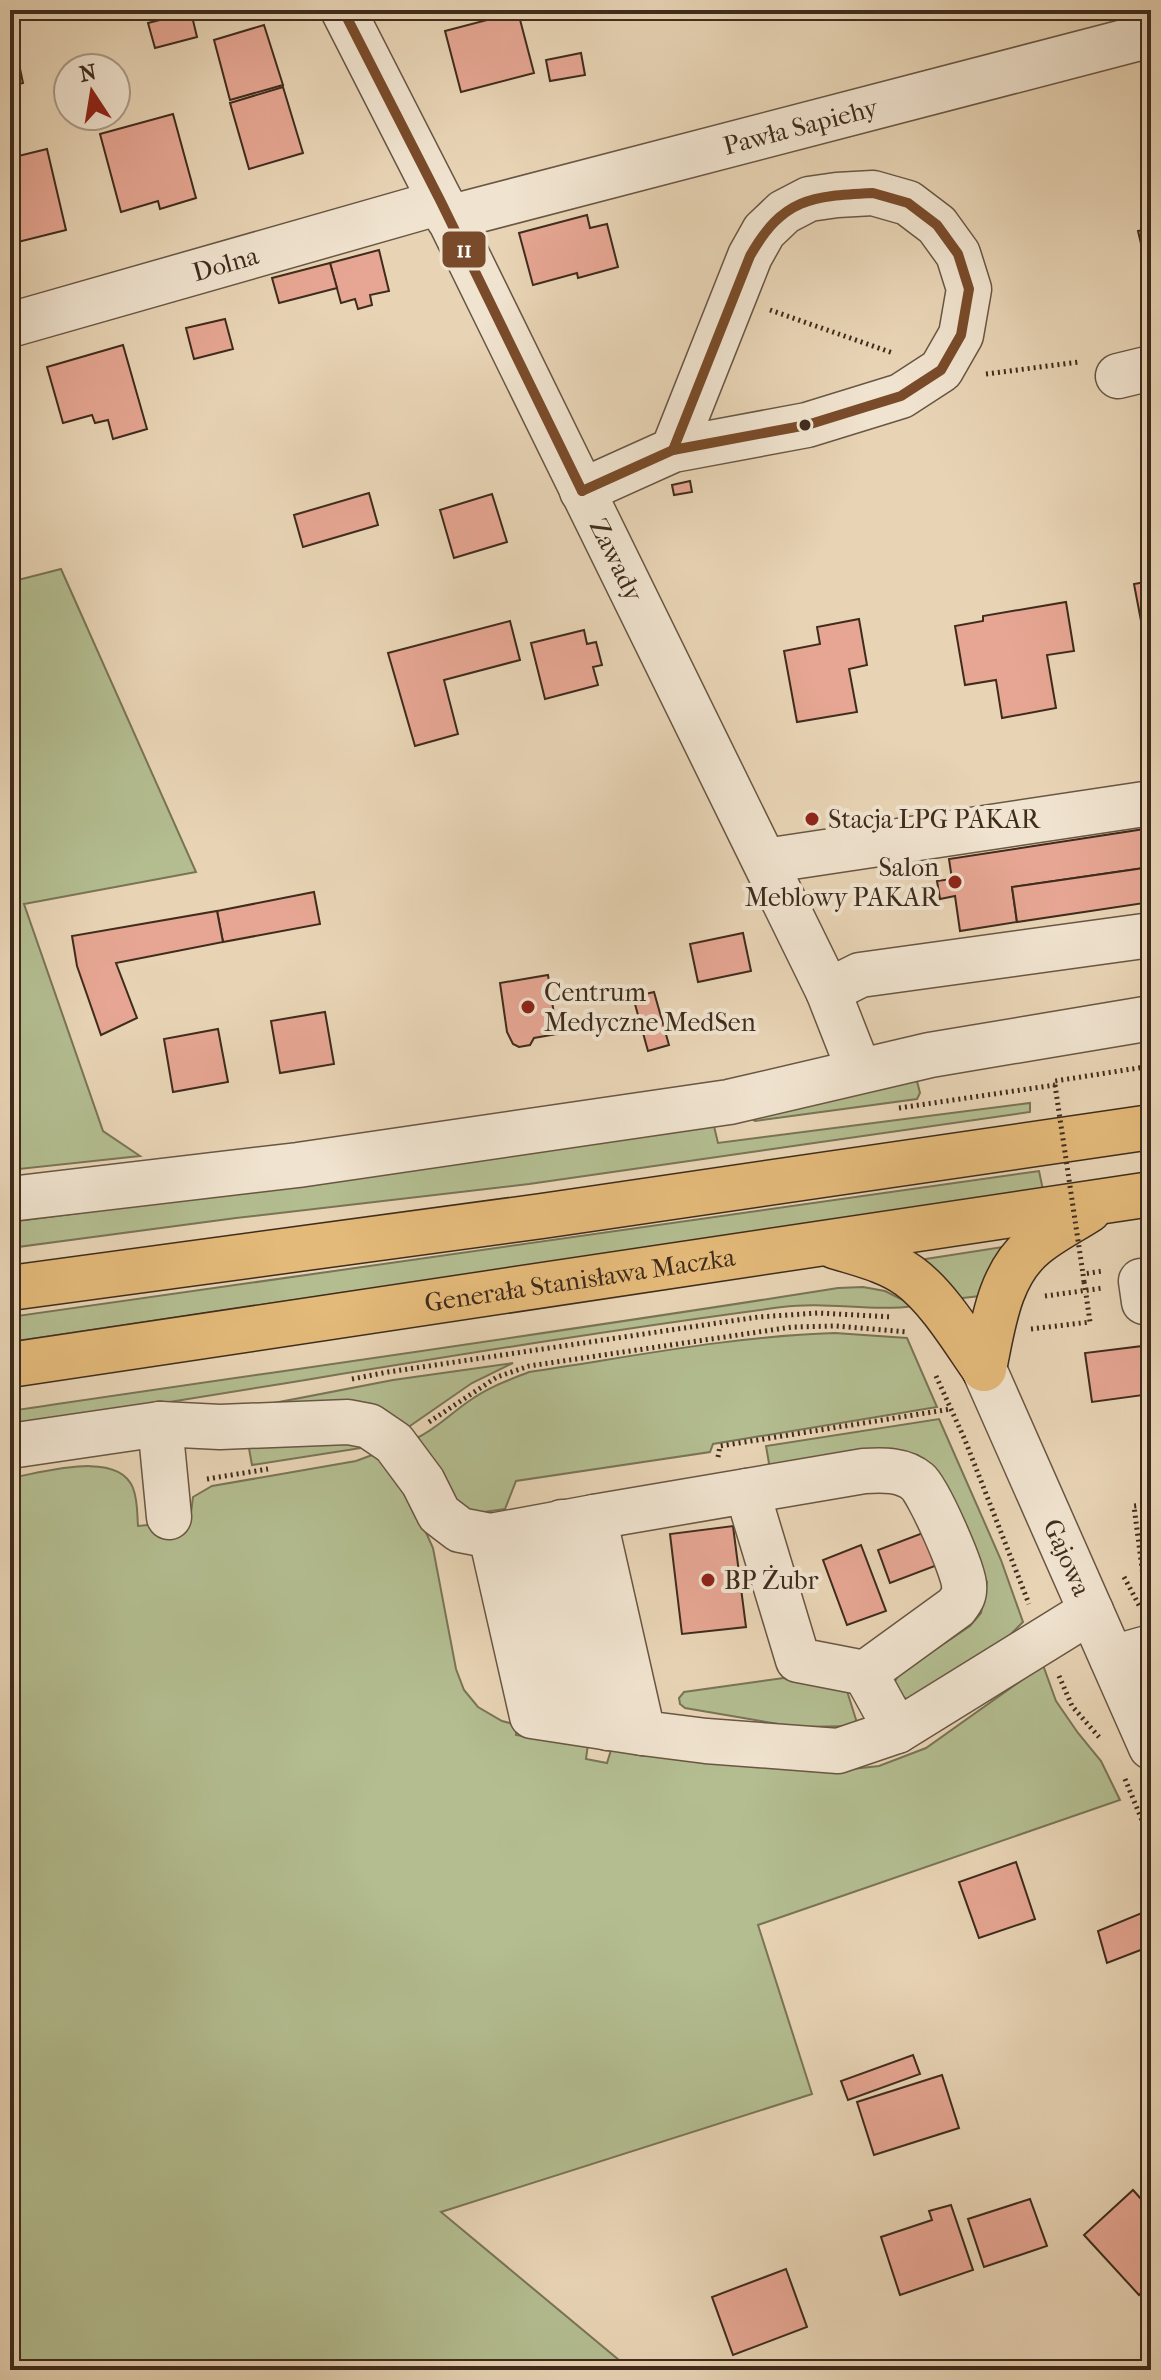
<svg xmlns="http://www.w3.org/2000/svg" width="1161" height="2380" viewBox="0 0 1161 2380" font-family="'IM FELL French Canon',serif">
  <style>
    .green { fill: #b3bd90; stroke: #797456; stroke-width: 2 }
    .building { fill: #e6a693; stroke: #3f2c1d; stroke-width: 2 }
    .lines { fill: none; stroke-linecap: round; stroke-linejoin: round }
    .minor-casing { stroke: #695643; stroke-width: 47 }
    .highway-casing { stroke: #3f2c1d; stroke-width: 47 }
    .path { stroke: #3f2c1d; stroke-width: 5; stroke-dasharray: 2 4; stroke-linecap: butt }
    .minor { stroke: #f0e3cf; stroke-width: 44 }
    .highway { stroke: #e4ba7a; stroke-width: 44 }
    .path-bridge { stroke: #3f2c1d; stroke-width: 5; stroke-dasharray: 2 4; stroke-linecap: butt }
    .bus-1-casing { stroke: #f0e3cf; stroke-width: 16 }
    .bus-1 { stroke: #7a4b2a; stroke-width: 10 }
    .bus-dot { fill: #3f2c1d; stroke: #f0e3cf; stroke-width: 3 }
    .poi-dot { fill: #8f2418; stroke: #f0e3cf; stroke-width: 3 }
    .labels { text-anchor: middle; stroke-width: 8; stroke-linejoin: round; paint-order: stroke }
    .street-label { font-size: 26px; fill: #3f2c1d; stroke: #f0e3cf }
    .poi-label { font-size: 26px; fill: #3f2c1d; stroke: #f0e3cf; text-anchor: start }
    .line-badge { stroke: #f0e3cf; stroke-width: 3 }
    .badge-label { font-size: 22px; text-anchor: middle; font-weight: bold; fill: #fff }
  </style>
  <rect width="100%" height="100%" fill="#e8d4b5"/>
  <filter id="stains"><feTurbulence type="fractalNoise" baseFrequency=".0025" numOctaves="4"/><feColorMatrix values="0 0 0 0 .2 0 0 0 0 .09 0 0 0 0 .02 0 0 0 .5 -.17"/></filter>
  <radialGradient id="worn" r=".72"><stop offset=".6" stop-color="#630" stop-opacity="0"/><stop offset="1" stop-color="#630" stop-opacity=".3"/></radialGradient>
  <g class="green">
    <polygon points="61,569 196,872 24,904 103,1131 140,1156 10,1170 10,582"/>
    <polygon points="916,1077 920,1093 917,1099 755,1121 746,1115"/>
    <polygon points="1030,1103 1030,1112 529,1184 236,1218 10,1248 10,1222 270,1188 713,1122 718,1143"/>
    <polygon points="1039,1171 1043,1190 10,1342 10,1317"/>
    <polygon points="1009,1246 980,1296 954,1299 913,1261"/>
    <path d="M863 1287 885 1291 915 1306C871 1312 827 1301 782 1307 524 1341 268 1388 10 1427V1411C286 1370 562 1332 838 1288Z"/>
    <path d="M835 1333 907 1338 937 1407 713 1444 710 1452 516 1481 505 1509 470 1514 455 1510 415 1439C437 1429 452 1412 472 1399 489 1387 509 1380 529 1372 630 1357 733 1336 835 1333Z"/>
    <polygon points="513,1363 472,1383 407,1428 243,1409 393,1380"/>
    <polygon points="939,1419 1001,1560 1023,1622 1006,1639 910,1701 898,1694 894,1683 899,1674 970,1626 981,1613 987,1582 942,1478 770,1469 766,1446"/>
    <polygon points="347,1441 361,1448 252,1465 248,1443"/>
    <path d="M375 1454 405 1486 433 1548 456 1669 464 1690 478 1707 502 1721 517 1725 516 1735 533 1738 589 1737 586 1759 607 1763 611 1750 825 1772 879 1766 926 1748 1043 1665 1056 1701 1078 1733 1101 1761 1120 1800 758 1925 812 2094 441 2212 631 2370H10V1478C42 1473 118 1449 133 1488 138 1501 137 1514 138 1526L190 1521 193 1497 212 1486 356 1461Z"/>
    <polygon points="798,1676 847,1691 858,1726 796,1727 685,1708 680,1704 679,1698 684,1692"/>
  </g>
  <g class="building">
    <polygon points="191,12 197,37 155,48 148,23"/>
    <polygon points="518,12 534,73 461,92 445,31"/>
    <polygon points="10,21 23,83 10,86"/>
    <polygon points="264,25 283,85 230,100 214,40"/>
    <polygon points="581,53 585,75 550,81 546,60"/>
    <polygon points="283,87 303,153 249,169 230,103"/>
    <polygon points="173,114 196,198 160,209 158,201 121,212 100,134"/>
    <polygon points="47,149 66,230 10,244 10,158"/>
    <polygon points="587,215 590,228 607,224 618,267 578,278 577,273 533,285 519,233"/>
    <polygon points="1151,228 1151,286 1138,231"/>
    <polygon points="379,250 389,291 370,295 372,305 358,309 355,299 341,303 330,263"/>
    <polygon points="330,263 337,288 279,303 272,278"/>
    <polygon points="225,319 233,349 194,359 186,328"/>
    <polygon points="123,345 147,429 113,439 108,420 95,423 92,415 63,423 47,367"/>
    <polygon points="690,481 692,492 674,495 672,485"/>
    <polygon points="369,493 378,525 303,547 294,515"/>
    <polygon points="492,494 507,542 454,558 440,510"/>
    <polygon points="1151,581 1151,646 1145,642 1134,584"/>
    <polygon points="1066,602 1074,651 1047,655 1056,708 1002,718 996,680 965,685 955,626 983,621 983,616"/>
    <polygon points="859,619 867,665 849,669 857,712 797,722 784,651 820,644 817,627"/>
    <polygon points="510,621 520,660 444,680 458,734 415,746 388,653"/>
    <polygon points="584,630 587,644 596,642 602,665 593,667 598,685 545,699 531,643"/>
    <polygon points="1151,828 1151,867 1012,887 1017,922 960,931 955,896 940,899 937,881 952,879 949,859"/>
    <polygon points="1151,867 1151,902 1017,922 1012,887"/>
    <polygon points="314,892 320,924 223,942 217,911"/>
    <polygon points="217,911 223,942 116,963 137,1018 101,1035 77,966 72,936"/>
    <polygon points="743,933 751,971 698,982 690,944"/>
    <polygon points="548,975 557,1034 534,1038 530,1045 519,1047 513,1044 507,1032 500,983"/>
    <polygon points="654,992 669,1045 648,1051 633,997"/>
    <polygon points="325,1012 334,1064 280,1073 271,1021"/>
    <polygon points="218,1029 228,1082 173,1092 164,1039"/>
    <polygon points="1151,1345 1151,1394 1092,1402 1085,1353"/>
    <polygon points="733,1526 746,1627 682,1634 670,1534"/>
    <polygon points="936,1528 948,1561 890,1583 878,1550"/>
    <polygon points="861,1545 886,1611 847,1625 823,1560"/>
    <polygon points="1016,1862 1035,1919 979,1938 959,1882"/>
    <polygon points="1149,1910 1151,1917 1151,1946 1107,1963 1098,1931"/>
    <polygon points="913,2055 920,2074 848,2100 841,2081"/>
    <polygon points="942,2075 959,2128 874,2155 857,2102"/>
    <polygon points="1133,2190 1151,2210 1151,2283 1139,2295 1084,2235"/>
    <polygon points="1030,2199 1047,2246 984,2267 968,2219"/>
    <polygon points="951,2205 973,2270 900,2295 881,2237 932,2220 929,2211"/>
    <polygon points="786,2269 807,2327 733,2355 712,2297"/>
  </g>
  <g class="lines">
    <g class="minor-casing">
      <g id="minor">
        <path id="s1" d="M343 10 441 202 828 991 859 1070"/>
        <path id="s2" d="M448 218 1151 35"/>
        <path id="s3" d="M10 325 441 202"/>
        <polyline points="1118,376 1151,368"/>
        <polyline points="582,491 673,450 807,425 901,396 941,370 961,335 969,289 958,254 937,225 908,203 873,193 837,195 809,199 784,212 764,231 750,256 673,450"/>
        <polyline points="765,861 1151,803"/>
        <polyline points="828,991 860,975 1151,935"/>
        <polyline points="10,1199 298,1165 729,1102 930,1055 1151,1018"/>
        <polyline points="1141,1281 1144,1302 1151,1301"/>
        <path id="s4" d="M984 1369 1151 1747"/>
        <polyline points="160,1424 169,1517"/>
        <polyline points="10,1446 160,1424 220,1427 348,1422 369,1426 394,1443 423,1482 439,1514 460,1530 491,1536 594,1517 643,1733 706,1741 838,1751 897,1731 1091,1611"/>
        <polyline points="747,1491 798,1660 865,1673"/>
        <path d="M594 1517 864 1471C883 1470 903 1469 918 1482 928 1490 964 1571 964 1585 965 1595 962 1599 956 1607L865 1673 897 1731"/>
        <polyline points="562,1522 608,1728"/>
        <polyline points="526,1531 568,1721"/>
        <polyline points="491,1536 532,1716 643,1733"/>
        <polyline points="1112,1658 1151,1647"/>
      </g>
    </g>
    <g class="highway-casing">
      <g id="highway">
        <path d="M834 1246C859 1254 887 1260 909 1276 938 1297 963 1339 984 1369"/>
        <polyline points="10,1288 542,1216 1151,1127"/>
        <path id="s5" d="M10 1365 1151 1194"/>
        <path d="M984 1369C993 1325 999 1273 1036 1244 1052 1231 1072 1221 1089 1210"/>
      </g>
    </g>
    <g class="path">
      <polyline points="770,310 893,353"/>
      <polyline points="986,374 1079,362"/>
      <polyline points="899,1108 1055,1085 1055,1081 1151,1066"/>
      <polyline points="1084,1282 1083,1274 1103,1271"/>
      <polyline points="1045,1296 1103,1288"/>
      <polyline points="1031,1329 1090,1322 1086,1294"/>
      <polyline points="936,1376 965,1440 1029,1604"/>
      <polyline points="352,1379 388,1372 758,1317 818,1313 893,1317"/>
      <polyline points="429,1422 497,1377 529,1366 792,1327 836,1326 908,1332"/>
      <polyline points="718,1457 720,1446 951,1409"/>
      <polyline points="207,1479 268,1469"/>
      <polyline points="1124,1577 1140,1607"/>
      <polyline points="1147,1607 1134,1506 1151,1504"/>
      <polyline points="1059,1676 1072,1706 1099,1737"/>
      <polyline points="1125,1779 1151,1842"/>
    </g>
    <use href="#minor" class="minor"/>
    <use href="#highway" class="highway"/>
    <g class="path-bridge">
      <polyline points="1055,1085 1083,1274"/>
      <polyline points="1084,1282 1086,1294"/>
    </g>
    <g class="bus-1-casing">
      <g id="bus-1">
        <polyline points="343,10 441,202 582,491"/>
        <path d="M873 193 908 203 937 225 958 254 969 289 961 335 941 370 901 396 807 425 673 450 750 256C783 198 811 196 873 193Z"/>
        <polyline points="582,491 673,450"/>
      </g>
    </g>
    <use href="#bus-1" class="bus-1"/>
  </g>
  <circle class="bus-dot" cx="805" cy="425" r="7"/>
  <g class="poi-dot">
    <circle cx="812" cy="819" r="8"/>
    <circle cx="955" cy="882" r="8"/>
    <circle cx="528" cy="1007" r="8"/>
    <circle cx="708" cy="1580" r="8"/>
  </g>
  <g class="labels">
    <g class="street-label">
      <text dy="9" stroke="none"><textPath href="#s2" startOffset="364">Pawła Sapiehy</textPath></text>
      <text dy="9" stroke="none"><textPath href="#s3" startOffset="224">Dolna</textPath></text>
      <text dy="9" stroke="none"><textPath href="#s1" startOffset="614">Zawady</textPath></text>
      <text dy="9" stroke="none"><textPath href="#s5" startOffset="576">Generała Stanisława Maczka</textPath></text>
      <text dy="9" stroke="none"><textPath href="#s4" startOffset="206">Gajowa</textPath></text>
    </g>
    <g class="poi-label">
      <text x="828" y="828">Stacja LPG PAKAR</text>
      <text x="939" y="876" text-anchor="end">Salon<tspan x="939" dy="30">Meblowy PAKAR</tspan></text>
      <text x="544" y="1001">Centrum<tspan x="544" dy="30">Medyczne MedSen</tspan></text>
      <text x="724" y="1589">BP Żubr</text>
    </g>
  </g>
  <rect class="line-badge" x="441" y="230" width="46" height="39" rx="8" fill="#7a4b2a"/>
  <g class="badge-label">
    <text x="464" y="257">11</text>
  </g>
  <rect width="1161" height="2380" fill="none" stroke="#e8d4b5" stroke-width="40"/>
  <rect x="12" y="12" width="1137" height="2356" fill="none" stroke="#3f2c1d" stroke-width="4"/>
  <rect x="20" y="20" width="1121" height="2340" fill="none" stroke="#3f2c1d" stroke-width="2"/>
  <g transform="translate(92 92) rotate(348)"><circle r="38" fill="#f0e3cf" stroke="#a99a88" stroke-width="2"/>
  <path d="M0-6L14 30L0 20L-14 30Z" fill="#8f2418"/>
  <text y="-12" font-size="22" font-weight="bold" text-anchor="middle" fill="#3f2c1d">N</text>
  </g>
  <rect width="100%" height="100%" filter="url(#stains)"/>
  <rect width="100%" height="100%" fill="url(#worn)"/>
</svg>
